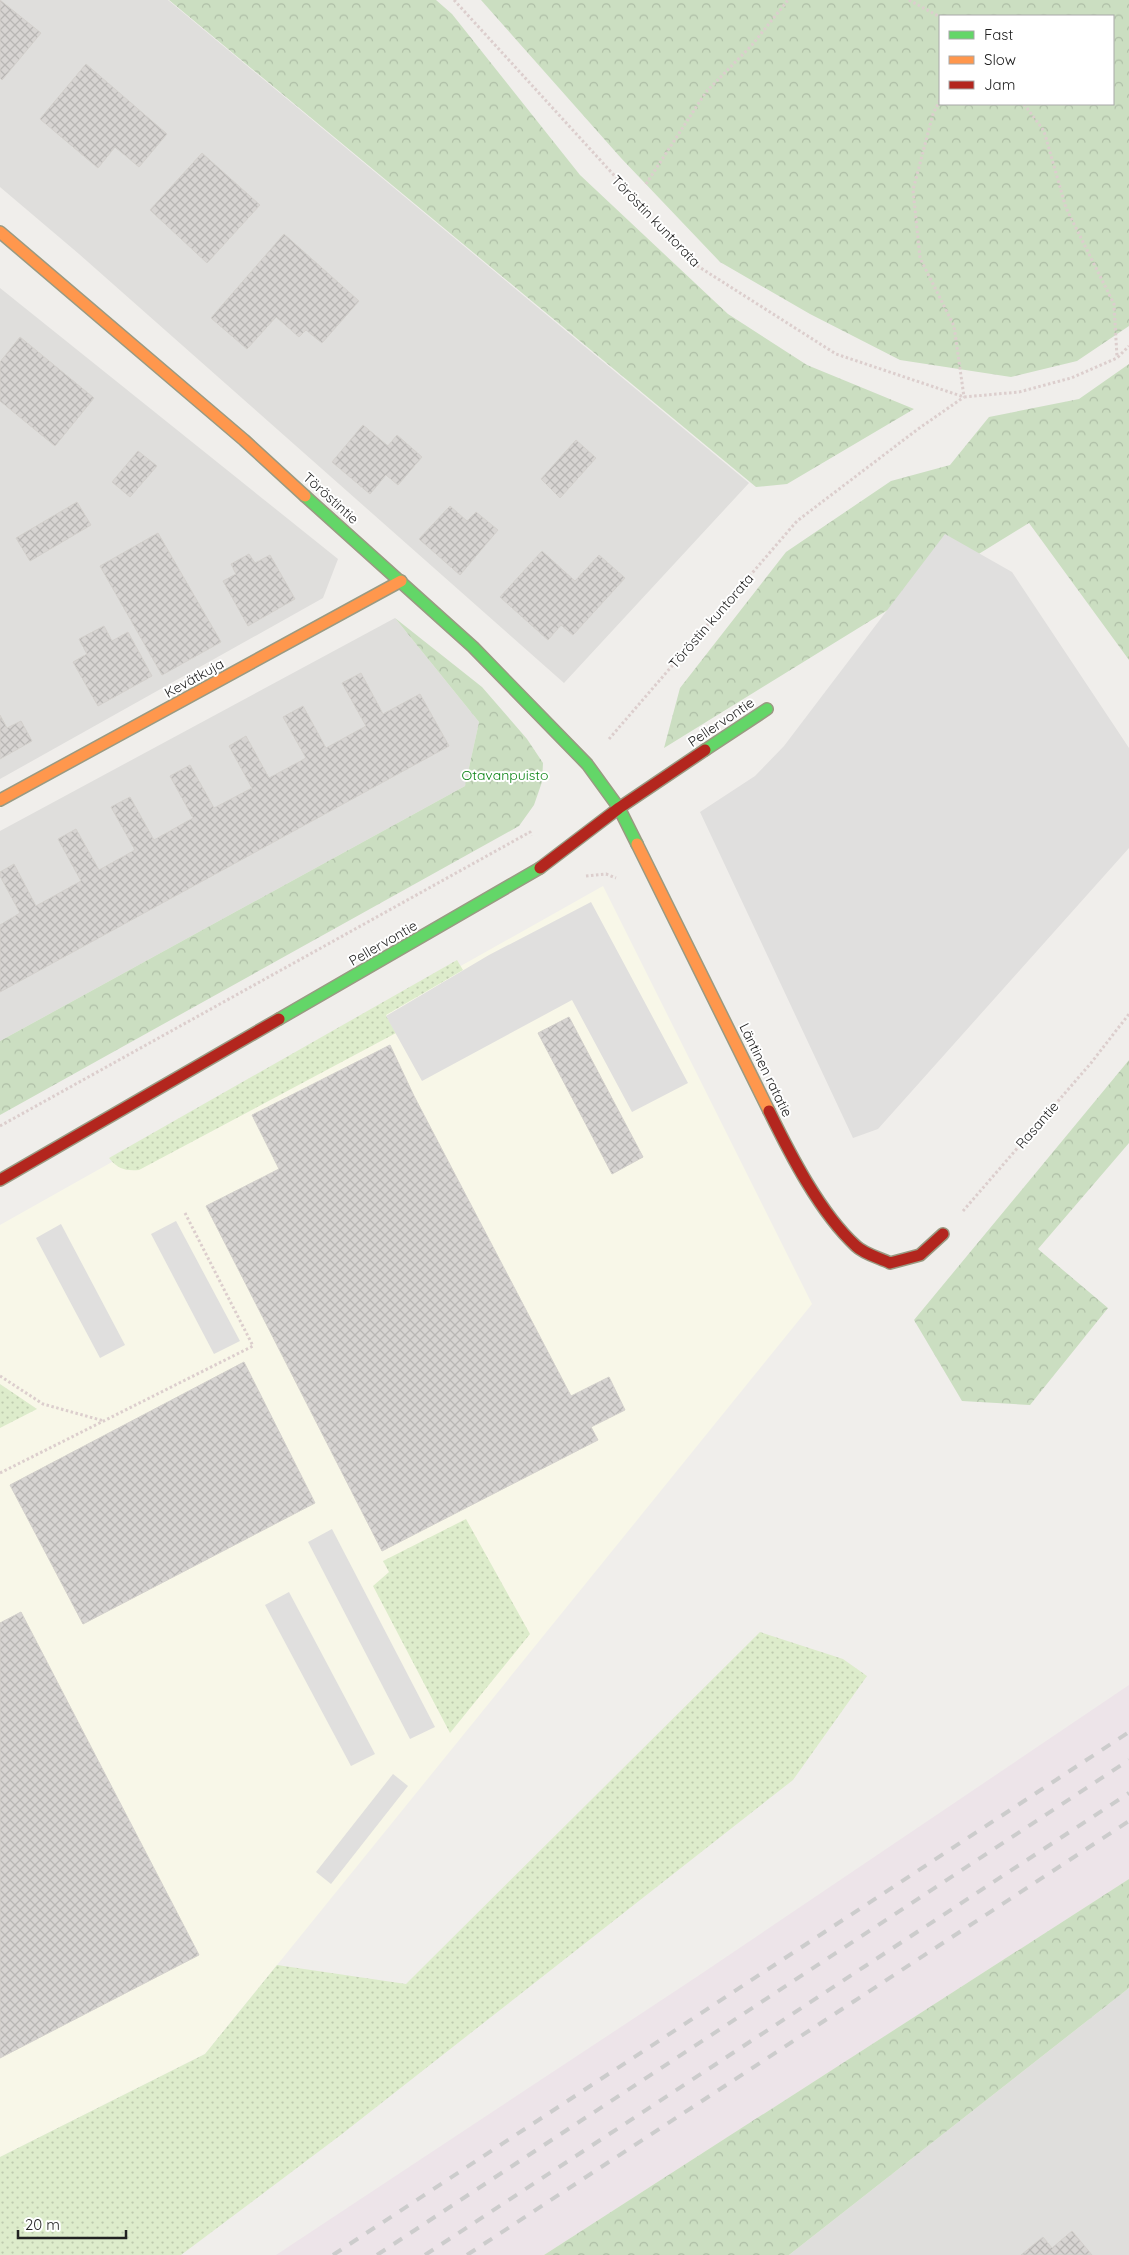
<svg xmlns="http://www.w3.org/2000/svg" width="1129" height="2255" viewBox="0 0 1129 2255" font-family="Quicksand,sans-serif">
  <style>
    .residential { fill: #dfdedc }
    .education { fill: #f8f7e8 }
    .railway { fill: #ede4e9 }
    .grass { fill: url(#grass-dots) }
    .forest { fill: url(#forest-crowns); fill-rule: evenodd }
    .parking { fill: #e0dfde }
    .building { fill: url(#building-cross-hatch); stroke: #d3d0cc }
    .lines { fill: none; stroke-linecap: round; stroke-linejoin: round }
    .fast-casing { stroke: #999a82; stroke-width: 14 }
    .slow-casing { stroke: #999a82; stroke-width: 14 }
    .jam-casing { stroke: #999a82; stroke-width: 14 }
    .path { stroke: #dccecd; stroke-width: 3; stroke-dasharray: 2.5 2.5; stroke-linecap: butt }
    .fast { stroke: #63d668; stroke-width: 11 }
    .slow { stroke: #ff974d; stroke-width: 11 }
    .jam { stroke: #b3261e; stroke-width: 11 }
    .rail { stroke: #ccc; stroke-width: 4; stroke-dasharray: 10 10; stroke-linecap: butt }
    .labels { text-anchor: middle; stroke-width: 4; stroke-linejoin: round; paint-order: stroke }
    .street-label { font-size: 14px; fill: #222; stroke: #fff }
    .park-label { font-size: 14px; fill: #0c8416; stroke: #fff }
  </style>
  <defs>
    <pattern id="grass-dots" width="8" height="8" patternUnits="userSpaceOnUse" patternTransform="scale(1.25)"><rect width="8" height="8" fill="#ddeccb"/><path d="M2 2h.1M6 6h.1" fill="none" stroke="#bdcaae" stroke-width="1.8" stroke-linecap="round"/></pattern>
    <pattern id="forest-crowns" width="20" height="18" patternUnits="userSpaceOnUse" patternTransform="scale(1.25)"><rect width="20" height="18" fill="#cbdec1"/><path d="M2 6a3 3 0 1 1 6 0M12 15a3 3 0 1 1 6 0" fill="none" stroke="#aebea6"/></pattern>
    <pattern id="building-cross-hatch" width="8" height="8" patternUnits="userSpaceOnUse" patternTransform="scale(1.25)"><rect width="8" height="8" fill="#d7d4d2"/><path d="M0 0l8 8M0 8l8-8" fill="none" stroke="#b8b6b4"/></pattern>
  </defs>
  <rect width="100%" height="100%" fill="#f0eeeb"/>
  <g class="residential">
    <polygon points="0,0 168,0 749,483 564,683 79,254 0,187"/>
    <polygon points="0,288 338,559 323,598 0,779"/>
    <polygon points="395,618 479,722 465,786 0,1041 0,831"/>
    <polygon points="1129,1988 1129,2255 789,2255"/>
  </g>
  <polygon class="education" points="603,886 812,1304 205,2054 0,2157 0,1225"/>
  <polygon class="railway" points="1129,1685 1129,1879 544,2255 276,2255 698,1976"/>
  <g class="grass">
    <path d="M457 960 463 970 386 1015 396 1033 139 1170C125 1171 118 1169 109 1158Z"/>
    <polygon points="0,1384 37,1409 0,1428"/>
    <polygon points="466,1519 530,1634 450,1733 373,1586 389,1572 383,1561"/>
    <polygon points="760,1632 843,1659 867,1676 793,1780 342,2134 181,2255 0,2255 0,2157 205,2054 277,1965 406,1984"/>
  </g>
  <g class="forest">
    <polygon points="169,0 436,0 452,14 580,175 728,314 807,365 914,409 787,484 756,487"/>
    <path d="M481 0H1129V326L1077 361 1011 377 900 360 810 314 720 262 621 158ZM940 16H1113V104H940Z"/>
    <polygon points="1129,364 1129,660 1029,523 664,748 680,688 786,552 891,481 950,465 989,417 1079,399"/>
    <polygon points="395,618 482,687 527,739 543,763 542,782 534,805 519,826 0,1115 0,1041 465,786 479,722"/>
    <polygon points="1129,1060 1129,1143 1038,1249 1108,1308 1030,1405 962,1401 914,1320"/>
    <polygon points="1129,1879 1129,1988 789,2255 544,2255"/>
  </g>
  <g class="parking">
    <polygon points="945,534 1012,572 1129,748 1129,848 878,1129 853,1138 700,812 755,776 784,746"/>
    <polygon points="591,902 688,1083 632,1112 572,1000 422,1081 386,1016 489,955"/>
    <polygon points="176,1221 240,1341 214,1354 151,1234"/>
    <polygon points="61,1224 125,1345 100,1358 36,1238"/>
    <polygon points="332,1529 435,1727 410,1739 308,1542"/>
    <polygon points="289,1592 375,1754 351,1766 265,1605"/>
    <polygon points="393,1774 408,1786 331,1884 316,1872"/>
  </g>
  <g class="building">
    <polygon points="0,0 41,33 2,80 0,78"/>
    <polygon points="86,64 167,134 139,167 115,147 98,168 40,119"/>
    <polygon points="202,153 260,205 207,263 150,210"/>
    <polygon points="284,234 359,301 322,343 306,330 299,337 276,317 247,349 211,318"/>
    <polygon points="20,337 94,398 55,446 0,401 0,362"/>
    <polygon points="363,425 388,446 397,435 422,457 398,485 386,475 370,494 332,462"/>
    <polygon points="576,440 596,458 560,498 541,479"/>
    <polygon points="138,451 157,466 130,497 112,482"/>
    <polygon points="77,502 91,525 30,561 16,538"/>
    <polygon points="450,506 467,521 476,512 498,530 460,575 419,539"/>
    <polygon points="158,533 221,642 162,675 100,566"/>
    <polygon points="542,551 575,581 599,555 625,578 573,635 561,625 548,640 500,597"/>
    <polygon points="249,554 255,563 270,555 295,599 248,626 223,581 236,574 231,564"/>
    <polygon points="104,626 112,641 128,632 152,676 98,706 73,662 87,654 79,639"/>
    <polygon points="361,673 383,714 420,694 449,746 0,992 0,925 20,913 0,876 0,872 14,864 36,906 81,881 58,839 76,829 99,870 135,850 111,807 130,797 154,840 193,818 170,776 190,765 214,808 252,788 229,746 246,736 269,778 306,758 283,717 303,706 326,748 366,726 342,683"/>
    <polygon points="0,715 7,728 21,721 32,741 0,759"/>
    <polygon points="569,1017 643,1157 612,1174 538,1033"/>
    <polygon points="390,1045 414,1096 571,1396 609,1377 625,1410 591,1427 598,1440 382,1551 206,1206 279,1169 252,1115"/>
    <polygon points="244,1362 315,1503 83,1624 10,1485"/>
    <polygon points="21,1612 199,1955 0,2058 0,1623"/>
    <polygon points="1072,2231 1092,2255 1021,2255 1043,2237 1052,2248"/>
  </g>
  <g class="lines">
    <g class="fast-casing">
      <g id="fast">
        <polyline points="305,496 473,647 587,764 619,808 637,844"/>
        <polyline points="705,750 767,709"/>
        <polyline points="279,1019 540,868"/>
      </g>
    </g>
    <g class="slow-casing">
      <g id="slow">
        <polyline points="0,232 244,440 305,496"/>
        <polyline points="0,800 401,581"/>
        <polyline points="637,844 769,1111"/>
      </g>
    </g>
    <g class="jam-casing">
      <g id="jam">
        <polyline points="540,868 619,808 705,750"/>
        <path d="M769 1111C790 1154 820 1213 856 1246 864 1254 880 1258 890 1263L920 1255 943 1234"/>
        <polyline points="0,1180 279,1019"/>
      </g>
    </g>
    <g class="path">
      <polyline points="454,0 696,265 836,354 964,397 1019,392 1071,378 1117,358 1129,346"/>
      <polyline points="909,0 940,17"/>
      <polyline points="940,100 933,114 913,190 920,258 954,326 964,397"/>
      <polyline points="1024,104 1044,131 1066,208 1114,304 1117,357"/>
      <polyline points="646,184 706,92 752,45 788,0"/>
      <polyline points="609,739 797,521 918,429 964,397"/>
      <polyline points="586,876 606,874 616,878"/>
      <polyline points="0,1126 530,832 531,836"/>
      <polyline points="963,1211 1091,1063 1129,1014"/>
      <polyline points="0,1376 43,1404 104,1421"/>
      <polyline points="0,1473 253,1346 185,1213"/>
    </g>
    <use href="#fast" class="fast"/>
    <use href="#slow" class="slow"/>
    <use href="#jam" class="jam"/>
    <g class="rail">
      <polyline points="333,2255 1129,1732"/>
      <polyline points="377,2255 1129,1760"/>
      <polyline points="425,2255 1129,1793"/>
      <polyline points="467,2255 1129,1821"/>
    </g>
  </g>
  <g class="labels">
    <g class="street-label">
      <text transform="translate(656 221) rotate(46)" y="5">Töröstin kuntorata</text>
      <text transform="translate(331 498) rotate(42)" y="5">Töröstintie</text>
      <text transform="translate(711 621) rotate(-49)" y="5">Töröstin kuntorata</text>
      <text transform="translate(194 678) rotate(-29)" y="5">Kevätkuja</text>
      <text transform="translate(721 722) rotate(-34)" y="5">Pellervontie</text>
      <text transform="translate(383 943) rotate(-30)" y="5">Pellervontie</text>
      <text transform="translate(766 1070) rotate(64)" y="5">Läntinen ratatie</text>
      <text transform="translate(1037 1125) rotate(-49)" y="5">Rasantie</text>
    </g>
    <g class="park-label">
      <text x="505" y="780">Otavanpuisto</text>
    </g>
  </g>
  <rect x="939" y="15" width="175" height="90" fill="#ffffff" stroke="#a7a7a7"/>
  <rect x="949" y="31" width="25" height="8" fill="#63d668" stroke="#a7a7a7"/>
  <text x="984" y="40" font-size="15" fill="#222222">Fast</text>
  <rect x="949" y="56" width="25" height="8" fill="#ff974d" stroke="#a7a7a7"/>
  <text x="984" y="65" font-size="15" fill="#222222">Slow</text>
  <rect x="949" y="81" width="25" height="8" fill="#b3261e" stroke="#a7a7a7"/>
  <text x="984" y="90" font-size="15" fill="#222222">Jam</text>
  <path d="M18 2230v8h108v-8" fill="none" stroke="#222222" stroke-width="2.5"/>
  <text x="25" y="2230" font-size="15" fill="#222222" stroke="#ffffff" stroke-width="4" paint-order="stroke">20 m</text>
</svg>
